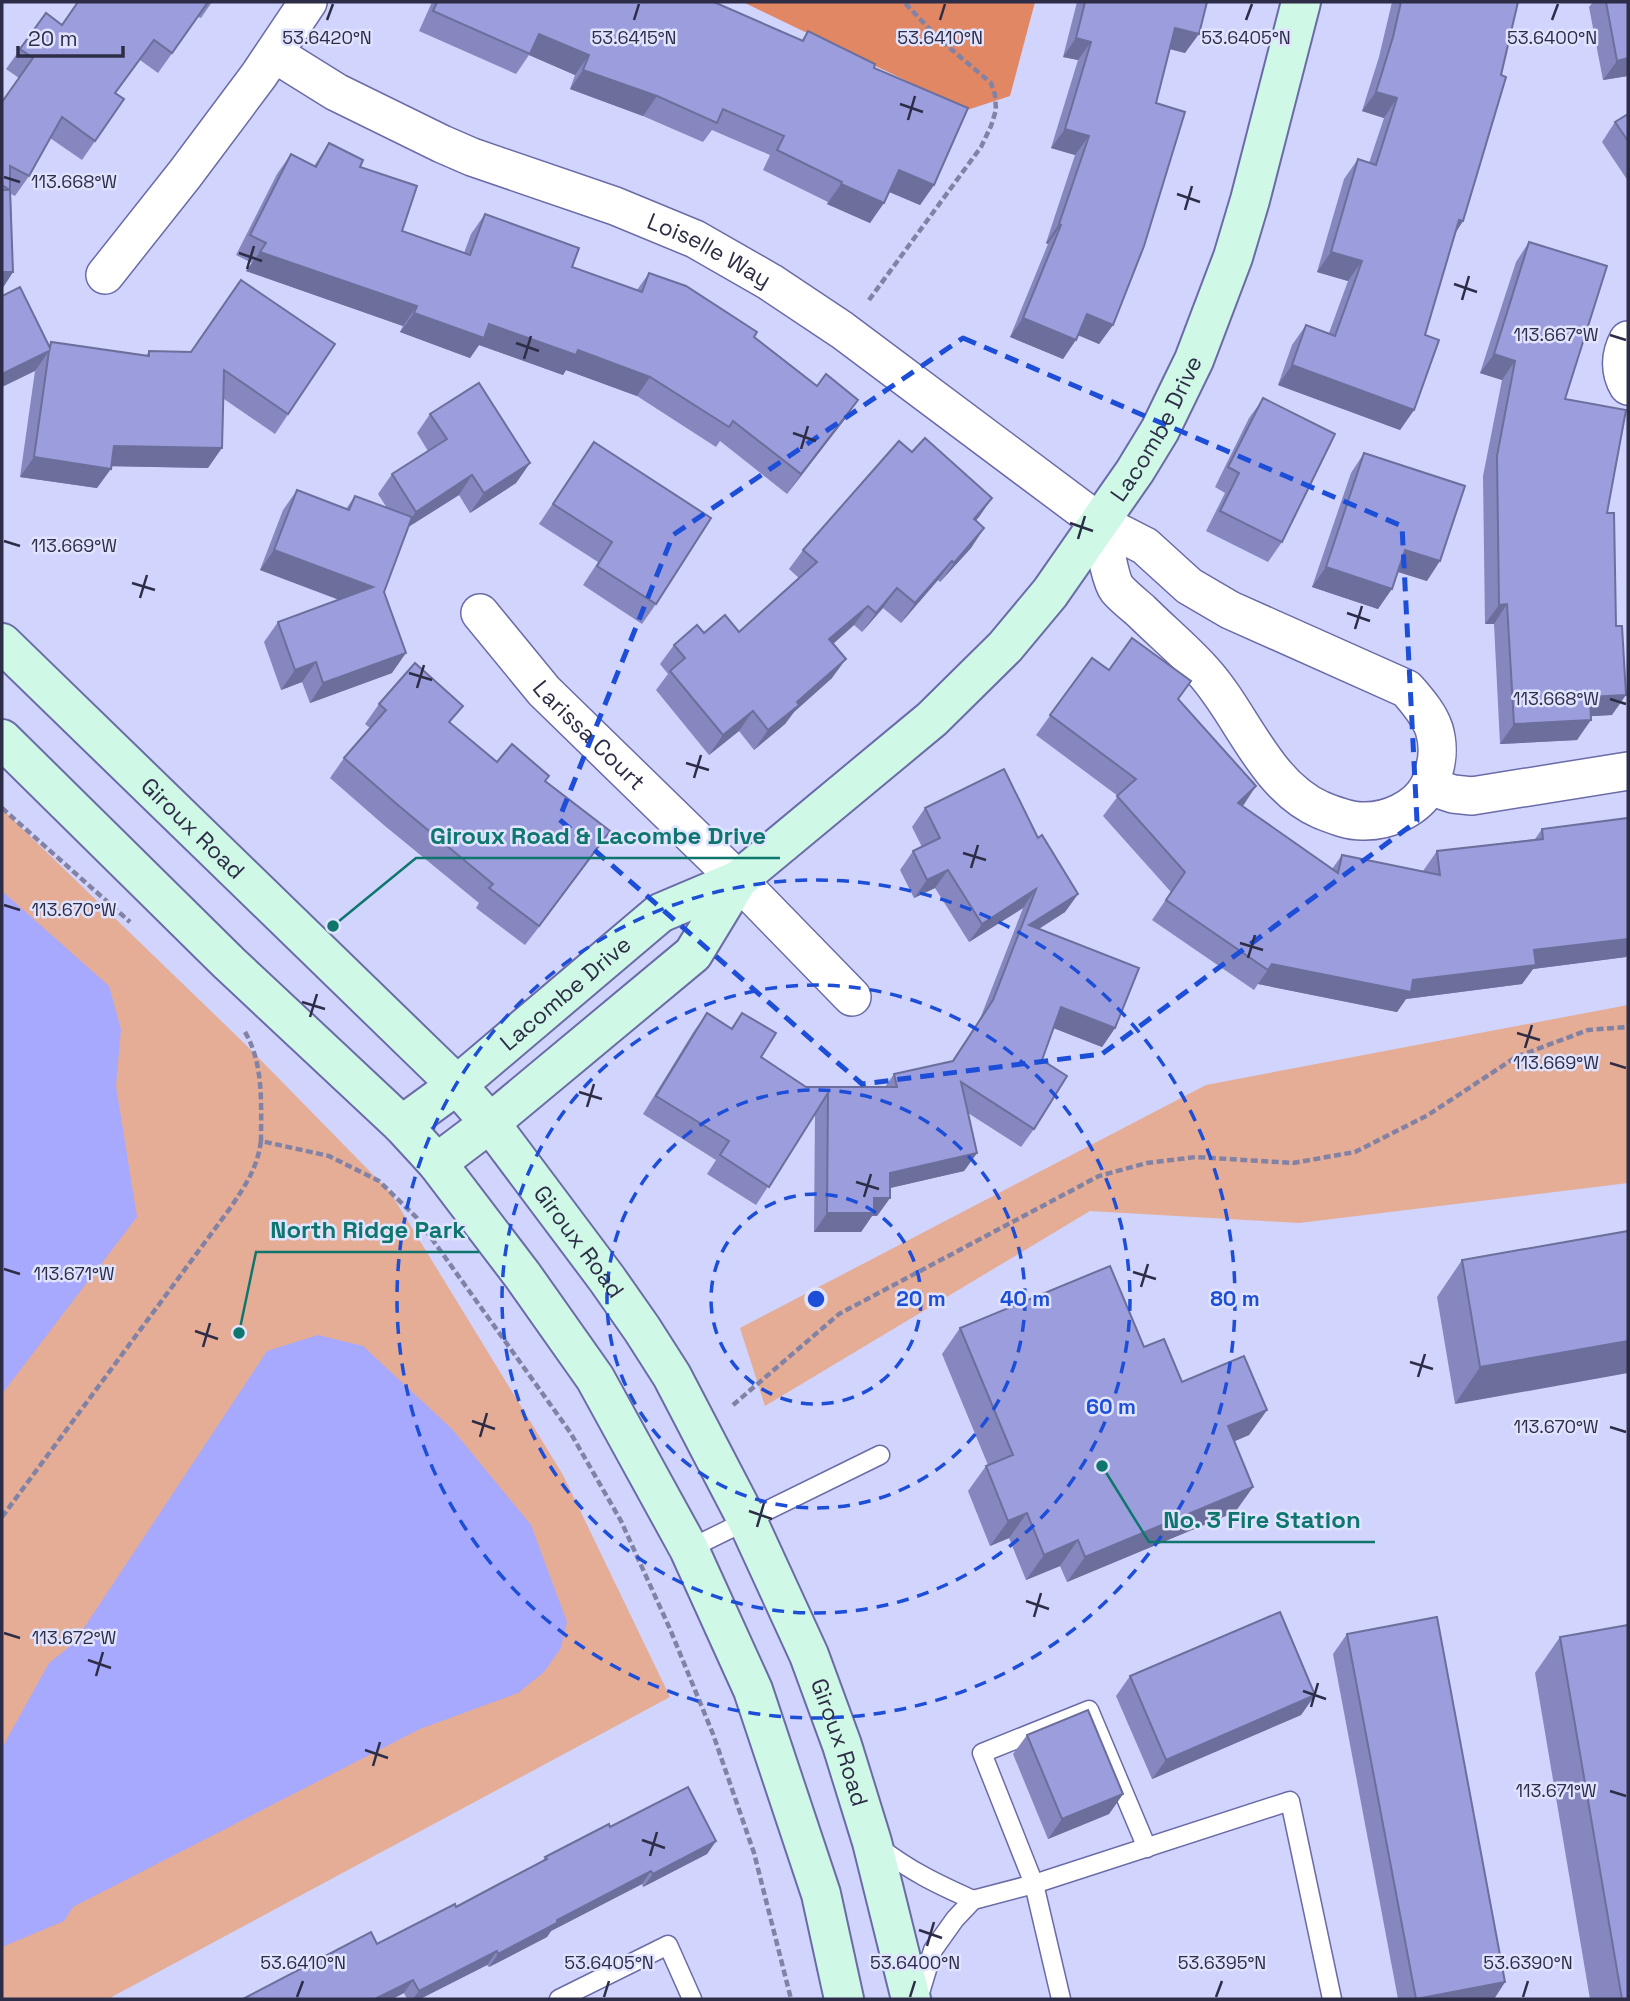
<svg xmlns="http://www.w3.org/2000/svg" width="1630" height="2001" viewBox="0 0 1630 2001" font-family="'Space Grotesk',sans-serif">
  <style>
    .green { fill: #e5ac96 }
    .forest { fill: #e18764 }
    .water { fill: #a7a9fe }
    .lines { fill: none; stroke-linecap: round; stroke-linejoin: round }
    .lane-casing { stroke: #6a6ba7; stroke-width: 21 }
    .street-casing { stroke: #6a6ba7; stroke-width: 40 }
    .secondary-casing { stroke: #6a6ba7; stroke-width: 42 }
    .path { stroke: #8283a4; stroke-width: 4.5; stroke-dasharray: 7 3.5; stroke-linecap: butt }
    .lane { stroke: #fff; stroke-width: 18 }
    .street { stroke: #fff; stroke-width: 37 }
    .secondary { stroke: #d0f8e6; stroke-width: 38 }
    .wall { fill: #8587be }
    .shaded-wall { fill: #6c6e9b }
    .building { fill: #9b9ddd; stroke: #6c6e9b; stroke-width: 2 }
    .marked { fill: none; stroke: #1d4ed8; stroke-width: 5; stroke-dasharray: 14 9; stroke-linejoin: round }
    .ticks { fill: none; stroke: #2d2d47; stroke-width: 2.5 }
    .ring { fill: none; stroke: #1d4ed8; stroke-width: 3.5; stroke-dasharray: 12 9 }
    .labels { text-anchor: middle; stroke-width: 5; stroke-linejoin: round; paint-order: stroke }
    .street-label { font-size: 23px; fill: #2d2d47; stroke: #e0e3fe }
    .ticks-label { font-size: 18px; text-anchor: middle; fill: #2d2d47; stroke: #e0e3fe; stroke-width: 5; stroke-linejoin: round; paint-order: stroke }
    .centre { fill: #1d4ed8; stroke: #e0e3fe; stroke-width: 3.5 }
    .ring-label { font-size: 21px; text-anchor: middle; font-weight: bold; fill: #1d4ed8; stroke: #e0e3fe; stroke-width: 5; stroke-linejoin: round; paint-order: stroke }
    .leader { fill: none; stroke: #0f766e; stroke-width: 2.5 }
    .callout-dot { fill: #0f766e; stroke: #e0e3fe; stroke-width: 2.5 }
    .callout-label { font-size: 24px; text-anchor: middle; font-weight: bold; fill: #0f766e; stroke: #e0e3fe; stroke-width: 5; stroke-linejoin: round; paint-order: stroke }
  </style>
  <rect width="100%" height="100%" fill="#d1d4fc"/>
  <g class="green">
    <polygon points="2,809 244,1043 390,1192 563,1475 670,1697 108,1999 2,1999"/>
    <polygon points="1628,1005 1628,1183 1299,1223 1090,1211 765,1406 740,1328 1206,1085"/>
  </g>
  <polygon class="forest" points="743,2 1035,2 1010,96 967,110"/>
  <g class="water">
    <polygon points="2,891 109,986 121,1029 116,1086 137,1217 2,1394"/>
    <polygon points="318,1335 363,1346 452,1429 531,1525 567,1622 561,1648 544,1672 518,1693 420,1729 73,1907 64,1921 2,1947 2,1748 49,1663 74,1643 267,1351"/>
  </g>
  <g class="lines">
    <g class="lane-casing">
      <g id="lane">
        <polyline points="689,1549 880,1455"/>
        <path d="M879 1847C910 1871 937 1884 973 1900"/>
        <polyline points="919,1996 933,1950 955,1919 973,1900 1034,1884 1290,1801 1332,1999"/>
        <polyline points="559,1999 668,1945 692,1999"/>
        <polyline points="1061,1999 1034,1884 982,1753 1089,1710 1147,1848"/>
      </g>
    </g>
    <g class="street-casing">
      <g id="street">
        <path id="s1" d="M275 54 336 92 442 144 472 157 615 206 695 239 770 282 842 330 1100 523"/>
        <polyline points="105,275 185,174 259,75 308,2"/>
        <path d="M1628 340C1620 355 1619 371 1628 386"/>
        <path d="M1100 523 1145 546 1189 586 1230 610 1407 689C1417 701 1429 714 1434 729 1438 742 1438 758 1434 771 1432 775 1431 782 1429 786 1417 809 1387 822 1362 821 1348 821 1334 815 1321 810 1264 785 1242 713 1202 670 1183 649 1161 631 1141 611 1133 604 1124 597 1117 589 1110 580 1103 537 1100 523Z"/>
        <path id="s2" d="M480 613 544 691 738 880 852 997"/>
        <polyline points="1429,786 1453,794 1472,796 1628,771"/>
      </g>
    </g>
    <g class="secondary-casing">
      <g id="secondary">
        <path id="s3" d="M2 643 457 1085 490 1123 607 1279 642 1329 672 1376 747 1520 809 1655 842 1745 872 1842 911 1999"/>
        <polyline points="2,739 229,963 402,1125 437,1163 523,1276 595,1378 689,1549 753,1690 821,1894 844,1999"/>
        <path id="s4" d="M402 1125 457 1085 660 913 738 880 932 719 1005 647 1050 593 1135 471 1160 430 1194 360 1233 257 1250 200 1301 2"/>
        <polyline points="437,1163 490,1123 693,954 738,880"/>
      </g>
    </g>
    <g class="path">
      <polyline points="869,300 981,147 991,126 996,110 995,95 991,83 938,38 904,2"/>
      <polyline points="2,808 130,922"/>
      <path d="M245 1032C264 1064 261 1105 261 1141L329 1156 379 1181 417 1218 570 1432 621 1521 670 1629 713 1734 754 1853 791 1999"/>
      <polyline points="733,1405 839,1314 1099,1176 1147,1163 1196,1157 1293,1163 1355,1152 1428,1115 1516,1057 1588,1030 1628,1027"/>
      <path d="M2 1517 231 1207C246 1184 257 1169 261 1141"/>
    </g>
    <use href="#lane" class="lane"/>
    <use href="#street" class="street"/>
    <use href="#secondary" class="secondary"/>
  </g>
  <g class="wall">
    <polygon points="78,2 212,2 201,18 198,17 158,73 140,60 116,93 124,99 82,160 50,138 29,176 15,196 11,194 13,272 2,289 2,102 19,78 6,69 46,13 62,25"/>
    <polygon points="432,2 714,2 802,40 808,31 874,68 934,185 920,205 889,192 870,223 827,204 828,202 763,170 770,155 712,130 703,142 643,116 570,89 575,75 529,55 516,74 419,31"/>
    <polygon points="1077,2 1207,2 1185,53 1170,49 1156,103 1113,325 1099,344 1078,335 1063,359 1010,337 1048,244 1046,243 1075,155 1051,148 1078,60 1063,57"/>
    <polygon points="1392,2 1401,2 1463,221 1456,232 1425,335 1414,410 1400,430 1278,385 1292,345 1306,325 1329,333 1348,281 1317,272 1344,179 1358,159 1369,163 1384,118 1362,111 1379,57"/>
    <polygon points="1593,2 1628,2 1628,76 1603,80 1589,7"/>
    <polygon points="1628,114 1628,181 1602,142 1615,122"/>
    <polygon points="329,143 360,167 402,231 464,253 471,234 485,214 572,267 637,290 649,273 754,337 817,386 858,400 845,419 787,494 720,441 716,447 637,396 566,370 563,375 479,345 470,358 400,332 403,326 246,271 252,263 236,255 277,174 291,154 314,166"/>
    <polygon points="1529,242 1565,399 1607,513 1612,715 1591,716 1577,740 1500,744 1494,624 1485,624 1483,476 1502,380 1480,373 1516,262"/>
    <polygon points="51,342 146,356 149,351 191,352 335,344 275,434 224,399 208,468 111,466 97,488 20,477 35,371"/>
    <polygon points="1263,399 1282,542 1268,562 1206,531 1225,493 1215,487 1249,418"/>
    <polygon points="430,414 530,463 516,483 470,513 459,495 408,527 384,592 392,673 310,703 302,682 281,690 264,642 278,622 339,600 260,570 283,510 297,490 346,509 355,496 387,508 378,494 392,474 428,451 417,433"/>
    <polygon points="594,442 656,604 642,624 583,585 598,562 539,524"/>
    <polygon points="912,452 992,498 976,520 984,528 971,548 940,582 938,580 901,623 883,608 862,632 854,625 833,644 832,678 794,712 785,724 754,750 739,731 709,755 656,690 668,674 660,664 674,645 704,633 739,632 799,578 789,569 803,550"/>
    <polygon points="1364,453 1427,581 1398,572 1378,609 1312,587 1351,473"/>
    <polygon points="1092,658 1109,670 1178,700 1242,806 1332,869 1342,855 1423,871 1437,851 1535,839 1542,829 1628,818 1628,954 1626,957 1533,969 1522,984 1406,999 1397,1012 1258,984 1254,990 1152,920 1171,892 1103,816 1118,796 1036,735"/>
    <polygon points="379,704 450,724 497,762 549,776 545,782 597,850 525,945 476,908 479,903 385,826 330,778 344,758 370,728 365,724"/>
    <polygon points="925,808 1038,838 1078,894 1065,912 1039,929 1115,1028 1102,1047 1054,1028 1042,1060 1034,1129 1021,1147 968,1113 977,1153 964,1171 890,1188 890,1198 877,1216 872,1216 861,1232 814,1232 815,1114 756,1205 707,1174 716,1160 643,1114 694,1031 707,1013 731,1028 742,1013 761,1057 806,1087 885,1087 894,1074 952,1061 980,1019 1023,908 969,942 935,888 914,898 900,870 913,851 922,847 912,827"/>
    <polygon points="1628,1231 1455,1404 1437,1297 1462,1260"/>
    <polygon points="960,1328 1144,1347 1182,1382 1267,1410 1249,1435 1234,1441 1253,1487 1235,1512 1067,1582 1060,1566 1026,1580 1009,1538 990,1546 968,1491 986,1466 988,1465 942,1354"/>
    <polygon points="1347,1634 1505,1982 1494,1999 1398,1999 1333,1654"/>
    <polygon points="1560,1637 1628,1999 1590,1999 1535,1673"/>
    <polygon points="1130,1676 1315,1695 1301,1715 1152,1779 1116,1696"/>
    <polygon points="1027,1735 1123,1794 1109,1814 1048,1839 1013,1754"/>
    <polygon points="610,1827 716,1841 707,1854 643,1887 642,1884 551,1931 547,1937 489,1967 487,1965 420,1999 407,1999 404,1993 392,1999 243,1999 377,1944 456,1907 542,1862 545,1857"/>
  </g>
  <g class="shaded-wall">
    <polygon points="1175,28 1199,34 1185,53 1162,47"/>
    <polygon points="539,34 589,55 575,75 529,55"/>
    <polygon points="1076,38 1091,42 1078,60 1063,57"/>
    <polygon points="1628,58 1628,76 1603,80 1617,61"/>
    <polygon points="583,70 657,96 643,116 570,89"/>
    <polygon points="1376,92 1397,98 1384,118 1362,111"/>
    <polygon points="1065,129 1089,136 1075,155 1051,148"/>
    <polygon points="899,170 934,185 920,205 885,190"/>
    <polygon points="841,184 884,203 870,223 827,204"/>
    <polygon points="1459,220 1463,221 1450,241"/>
    <polygon points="1059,224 1061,225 1048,244 1046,243"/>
    <polygon points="260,252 417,306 403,326 246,271"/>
    <polygon points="1331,252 1362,261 1348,281 1317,272"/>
    <polygon points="2,272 13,272 2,289"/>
    <polygon points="414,313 489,324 578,350 650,377 637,396 566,370 563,375 479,345 470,358 400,332"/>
    <polygon points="1087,314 1113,325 1099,344 1073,333"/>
    <polygon points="1023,318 1076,340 1063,359 1010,337"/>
    <polygon points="49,351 35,371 2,387 2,374"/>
    <polygon points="1494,354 1515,361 1502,380 1480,373"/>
    <polygon points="1292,365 1414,410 1400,430 1278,385"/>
    <polygon points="858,400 845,419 787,494 801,474"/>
    <polygon points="114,446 222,448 208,468 100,466"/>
    <polygon points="34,457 111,469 97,488 20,477"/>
    <polygon points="530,463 516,483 470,513 484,493"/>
    <polygon points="472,475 459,495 402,531 416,512"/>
    <polygon points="992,498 979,517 960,538 974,519"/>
    <polygon points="984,528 971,548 940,582 954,563"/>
    <polygon points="274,550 373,587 359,607 260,570"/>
    <polygon points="1405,550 1440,561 1427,581 1392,570"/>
    <polygon points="952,561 938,580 901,623 915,603"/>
    <polygon points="1326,567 1392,589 1378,609 1312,587"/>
    <polygon points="897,588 883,608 862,632 876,613"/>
    <polygon points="1507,604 1494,624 1485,624 1499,605"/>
    <polygon points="868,606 854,625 816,659 829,639"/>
    <polygon points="406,653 392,673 310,703 323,683"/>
    <polygon points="846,659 832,678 794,712 785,724 754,750 768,730 797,702"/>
    <polygon points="316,662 302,682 281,690 295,670"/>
    <polygon points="1626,695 1612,715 1576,717 1590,697"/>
    <polygon points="753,711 739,731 709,755 723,735"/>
    <polygon points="1591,720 1577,740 1500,744 1514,724"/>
    <polygon points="1256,786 1243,806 1238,803"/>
    <polygon points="610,831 597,850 525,945 539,926"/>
    <polygon points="948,870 935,888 914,898 927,880"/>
    <polygon points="1036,889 1023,908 969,942 982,924"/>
    <polygon points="1078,894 1065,912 1016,943 1029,925"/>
    <polygon points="1628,933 1628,954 1626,957 1533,969 1522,984 1406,999 1397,1012 1258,984 1272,964 1413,980 1534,950"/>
    <polygon points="1061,1007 1115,1028 1102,1047 1048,1026"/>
    <polygon points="977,1153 964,1171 877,1191 890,1173"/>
    <polygon points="874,1198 890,1198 877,1216 872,1216 861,1232 814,1232 827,1213"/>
    <polygon points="1628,1341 1628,1373 1455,1404 1480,1367"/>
    <polygon points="1267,1410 1249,1435 1210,1452 1228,1426"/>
    <polygon points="1253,1487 1235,1512 1067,1582 1085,1557"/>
    <polygon points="1027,1513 1009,1538 990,1546 1008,1521"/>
    <polygon points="1078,1540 1060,1566 1026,1580 1044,1555"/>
    <polygon points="1315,1695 1301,1715 1152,1779 1166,1760"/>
    <polygon points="1123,1794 1109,1814 1048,1839 1062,1819"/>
    <polygon points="716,1841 707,1854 643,1887 653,1874"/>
    <polygon points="651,1871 642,1884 551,1931 547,1937 489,1967 498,1954 557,1920"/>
    <polygon points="497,1951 487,1965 420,1999 413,1999 419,1991"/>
    <polygon points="413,1980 404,1993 392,1999 375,1999"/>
    <polygon points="1505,1982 1494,1999 1417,1999"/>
  </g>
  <g class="building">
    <polygon points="78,2 208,2 172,53 154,40 115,93 124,99 95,141 62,117 29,176 10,166 10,190 2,185 2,102 33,58 20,49 46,13 62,25"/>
    <polygon points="437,2 714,2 803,41 808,31 875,64 874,68 968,108 934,185 899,170 884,203 841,184 842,182 777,150 784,136 723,109 717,123 657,96 583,70 589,55 539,34 530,54 433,11"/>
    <polygon points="1085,2 1207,2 1199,34 1175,28 1156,103 1185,112 1144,246 1113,325 1087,314 1076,340 1023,318 1061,225 1059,224 1089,136 1065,129 1091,42 1076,38"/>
    <polygon points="1401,2 1518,2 1501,75 1506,77 1463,221 1459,220 1425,335 1439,340 1414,410 1292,365 1306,325 1335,336 1362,261 1331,252 1358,159 1376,165 1397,98 1376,92 1393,37"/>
    <polygon points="1606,2 1628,2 1628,58 1617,61"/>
    <polygon points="1628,114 1628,141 1615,122"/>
    <polygon points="329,143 363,160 360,167 417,186 402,231 470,255 485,214 579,248 572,267 642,292 649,273 686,286 757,332 754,337 817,386 826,374 858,400 801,474 733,421 729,427 650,377 578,350 576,355 489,324 484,338 414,313 417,306 260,252 266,243 250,235 291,154 316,167"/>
    <polygon points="2,190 10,190 13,272 2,272"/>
    <polygon points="1529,242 1607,266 1565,399 1626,410 1607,513 1614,513 1616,626 1622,626 1626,695 1590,697 1591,720 1514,724 1507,604 1499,605 1497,456 1515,361 1494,354"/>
    <polygon points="241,280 335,344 288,414 224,370 222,448 114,446 111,469 34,457 49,351 2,374 2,296 20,287 50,348 51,342 149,356 149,351 191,352"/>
    <polygon points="479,383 530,463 484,493 472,475 416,512 392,474 447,439 430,414"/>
    <polygon points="1263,398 1335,434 1282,542 1220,511 1239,473 1228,467"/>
    <polygon points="925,438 992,498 974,519 984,528 954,563 952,561 915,603 897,588 876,613 868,606 829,639 846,659 797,702 799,705 768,730 753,711 723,735 670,671 685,658 674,645 697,625 704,633 725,615 739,632 817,562 803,550 899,441 912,452"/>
    <polygon points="594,442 711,518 656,604 597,566 612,542 553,504"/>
    <polygon points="1364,453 1465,486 1440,561 1405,550 1392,589 1326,567"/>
    <polygon points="297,490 349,510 355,496 412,517 384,592 406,653 323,683 316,662 295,670 278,622 373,587 274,550"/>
    <polygon points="1132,638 1191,681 1178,699 1256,786 1238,803 1338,873 1342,855 1440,875 1437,851 1543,839 1542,829 1628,818 1628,939 1534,950 1536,965 1413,980 1411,992 1272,964 1268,970 1166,900 1185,872 1117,796 1136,779 1050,715 1092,658 1109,670"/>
    <polygon points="415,663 463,706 449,722 497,762 512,744 549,776 545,781 610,831 539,926 489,888 493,884 399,806 344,758 386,710 379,704"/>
    <polygon points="1004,769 1038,838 1042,835 1078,894 1029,925 1139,968 1115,1028 1061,1007 1042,1060 1067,1076 1034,1129 961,1082 977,1153 890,1173 890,1198 874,1198 874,1213 827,1213 828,1093 769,1187 720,1155 729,1141 656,1096 707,1013 732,1029 742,1013 776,1033 761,1057 806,1087 897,1087 894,1074 953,1061 993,1000 1036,889 982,924 948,870 927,880 913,851 940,838 925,808"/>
    <polygon points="1628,1231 1628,1341 1480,1367 1462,1260"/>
    <polygon points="1110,1266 1144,1347 1164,1339 1182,1382 1244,1356 1267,1410 1228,1426 1253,1487 1085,1557 1078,1540 1044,1555 1027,1513 1008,1521 986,1466 1013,1455 960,1328"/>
    <polygon points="1280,1612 1315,1695 1166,1760 1130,1676"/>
    <polygon points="1437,1617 1505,1982 1416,1999 1347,1634"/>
    <polygon points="1628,1625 1628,1999 1622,1999 1560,1637"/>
    <polygon points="1088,1710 1123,1794 1062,1819 1027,1735"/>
    <polygon points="688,1787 716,1841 653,1874 651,1871 557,1920 557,1923 498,1954 497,1951 419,1991 413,1980 375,1999 243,1999 371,1932 377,1944 455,1904 456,1907 501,1883 547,1859 545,1857 609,1824 610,1827"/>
  </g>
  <path class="marked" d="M963 338 1402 526 1417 821 1102 1054 862 1084 559 819 673 535Z"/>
  <path class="ticks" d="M327 20 333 4M634 20 639 4M940 20 945 4M1246 20 1252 4M1552 20 1558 4M900 104 923 112M908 120 915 96M4 177 20 182M1177 194 1200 202M1185 210 1192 186M239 253 262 261M247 269 254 246M1454 284 1477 292M1462 300 1469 276M1610 335 1626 340M516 343 539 351M524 359 531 336M793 433 816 441M801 449 808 426M1070 523 1093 531M1078 539 1085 516M4 541 20 546M132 583 155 590M140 598 147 575M1347 613 1370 621M1355 629 1362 606M409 673 432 680M417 688 424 665M1610 699 1626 704M686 763 709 770M694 778 701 755M963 853 986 860M971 868 978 845M4 905 20 910M1240 943 1263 950M1248 958 1255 935M302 1002 325 1009M310 1017 317 994M1517 1033 1540 1040M1525 1048 1532 1025M1610 1063 1626 1068M579 1092 602 1099M587 1107 594 1084M856 1182 879 1189M864 1197 871 1174M4 1269 20 1274M1133 1272 1156 1279M1141 1287 1148 1264M195 1331 218 1339M203 1347 210 1323M1410 1362 1433 1369M1418 1377 1425 1354M472 1421 495 1429M1610 1427 1626 1432M480 1437 487 1413M749 1511 772 1519M757 1527 764 1503M1026 1601 1049 1609M1034 1617 1041 1593M4 1633 20 1638M88 1660 111 1668M96 1676 103 1652M1303 1691 1326 1699M1311 1707 1318 1683M365 1750 388 1758M373 1766 380 1742M1610 1791 1626 1796M642 1840 665 1848M650 1856 657 1832M919 1930 942 1938M927 1946 934 1922M297 1997 303 1981M604 1997 609 1981M910 1997 915 1981M1216 1997 1222 1981M1523 1997 1528 1981"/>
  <g class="ring">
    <circle cx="816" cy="1299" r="105"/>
    <circle cx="816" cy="1299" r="209"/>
    <circle cx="816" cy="1299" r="314"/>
    <circle cx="816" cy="1299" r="419"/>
  </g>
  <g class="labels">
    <g class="street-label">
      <text dy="8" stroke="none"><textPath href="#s1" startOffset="478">Loiselle Way</textPath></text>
      <text dy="8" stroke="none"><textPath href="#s4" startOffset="1040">Lacombe Drive</textPath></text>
      <text dy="8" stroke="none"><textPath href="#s2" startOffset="164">Larissa Court</textPath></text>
      <text dy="8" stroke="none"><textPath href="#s3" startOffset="266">Giroux Road</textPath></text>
      <text dy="8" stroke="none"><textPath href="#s4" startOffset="210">Lacombe Drive</textPath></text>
      <text dy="8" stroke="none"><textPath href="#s3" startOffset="833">Giroux Road</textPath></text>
      <text dy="8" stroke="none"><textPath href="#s3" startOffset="1400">Giroux Road</textPath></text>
    </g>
  </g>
  <g class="ticks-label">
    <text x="327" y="44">53.6420°N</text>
    <text x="634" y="44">53.6415°N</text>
    <text x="940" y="44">53.6410°N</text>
    <text x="1246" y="44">53.6405°N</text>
    <text x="1552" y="44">53.6400°N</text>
    <text x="74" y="188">113.668°W</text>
    <text x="1556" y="341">113.667°W</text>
    <text x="74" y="552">113.669°W</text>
    <text x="1556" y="705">113.668°W</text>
    <text x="74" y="916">113.670°W</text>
    <text x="1556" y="1069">113.669°W</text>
    <text x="74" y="1280">113.671°W</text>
    <text x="1556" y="1433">113.670°W</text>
    <text x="74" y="1644">113.672°W</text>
    <text x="1556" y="1797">113.671°W</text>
    <text x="303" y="1969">53.6410°N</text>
    <text x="609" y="1969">53.6405°N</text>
    <text x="915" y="1969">53.6400°N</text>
    <text x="1222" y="1969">53.6395°N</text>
    <text x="1528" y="1969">53.6390°N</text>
  </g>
  <circle cx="816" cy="1299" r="10" class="centre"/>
  <g class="ring-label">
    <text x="921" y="1306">20 m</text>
    <text x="1025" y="1306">40 m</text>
    <text x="1235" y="1306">80 m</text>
    <text x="1111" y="1414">60 m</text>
  </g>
  <path class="leader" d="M333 926L416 858H780M239 1333L256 1252H479M1102 1466L1149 1542H1375"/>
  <g class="callout-dot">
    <circle cx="333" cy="926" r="7"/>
    <circle cx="239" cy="1333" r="7"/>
    <circle cx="1102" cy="1466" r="7"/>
  </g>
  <g class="callout-label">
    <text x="598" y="844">Giroux Road &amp; Lacombe Drive</text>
    <text x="368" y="1238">North Ridge Park</text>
    <text x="1262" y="1528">No. 3 Fire Station</text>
  </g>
  <rect width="1630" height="2001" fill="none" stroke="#2d2d47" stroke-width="7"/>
  <path d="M18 46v10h105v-10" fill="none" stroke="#2d2d47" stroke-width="3.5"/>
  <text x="28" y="46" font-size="21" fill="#2d2d47" stroke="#e0e3fe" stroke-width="5" paint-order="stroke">20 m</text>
</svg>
